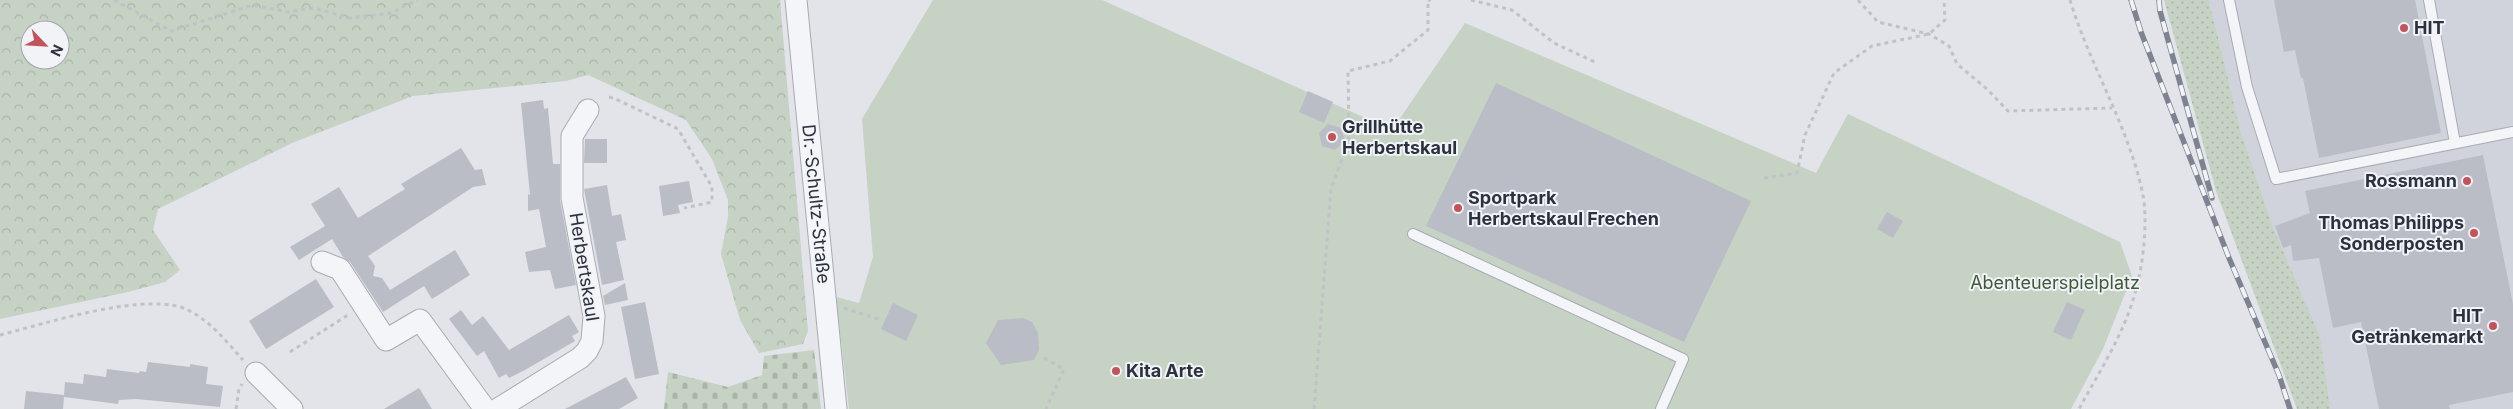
<svg xmlns="http://www.w3.org/2000/svg" width="2513" height="409" viewBox="0 0 2513 409" font-family="Inter,sans-serif">
  <style>
    .built { fill: #d0d3db }
    .grass { fill: url(#grass-dots) }
    .forest { fill: url(#forest-crowns); fill-rule: evenodd }
    .cemetery { fill: url(#cemetery-stones) }
    .park { fill: #c6d2c4 }
    .building { fill: #babdc5 }
    .lines { fill: none; stroke-linecap: round; stroke-linejoin: round }
    .lane-casing { stroke: #a8abb3; stroke-width: 12 }
    .street-casing { stroke: #a8abb3; stroke-width: 23 }
    .path { stroke: #c0c2c8; stroke-width: 3; stroke-dasharray: 4 4; stroke-linecap: butt }
    .lane { stroke: #f4f5f8; stroke-width: 10 }
    .street { stroke: #f4f5f8; stroke-width: 21 }
    .rail-casing { stroke: #7d8391; stroke-width: 5.5 }
    .rail { stroke: #f1f3f6; stroke-width: 4; stroke-dasharray: 11; stroke-linecap: butt }
    .poi-dot { fill: #c1535a; stroke: #f1f3f6; stroke-width: 2 }
    .labels { text-anchor: middle; stroke-width: 4; stroke-linejoin: round; paint-order: stroke }
    .poi-label { font-size: 18px; font-weight: bold; fill: #2c313f; stroke: #f1f3f6; text-anchor: start }
    .street-label { font-size: 18px; fill: #2c313f; stroke: #f1f3f6 }
    .park-label { font-size: 18px; fill: #3d5a3a; stroke: #f1f3f6 }
  </style>
  <defs>
    <pattern id="grass-dots" width="8" height="8" patternUnits="userSpaceOnUse" patternTransform="scale(1.25)"><rect width="8" height="8" fill="#c6d2c4"/><path d="M2 2h.1M6 6h.1" fill="none" stroke="#aab5a9" stroke-width="1.8" stroke-linecap="round"/></pattern>
    <pattern id="forest-crowns" width="20" height="18" patternUnits="userSpaceOnUse" patternTransform="scale(1.25)"><rect width="20" height="18" fill="#c6d2c4"/><path d="M2 6a3 3 0 1 1 6 0M12 15a3 3 0 1 1 6 0" fill="none" stroke="#aab5a9"/></pattern>
    <pattern id="cemetery-stones" width="16" height="16" patternUnits="userSpaceOnUse" patternTransform="scale(1.25)"><rect width="16" height="16" fill="#c6d2c4"/><path d="M2 7V4a2 2 0 0 1 4 0v3zM10 15v-3a2 2 0 0 1 4 0v3z" fill="#aab5a9"/></pattern>
  </defs>
  <rect width="100%" height="100%" fill="#e2e4e9"/>
  <polygon class="built" points="2209,0 2513,0 2513,409 2330,409 2272,244 2242,136"/>
  <polygon class="grass" points="2164,0 2209,0 2242,136 2273,228 2320,337 2330,409 2297,409 2216,191"/>
  <path class="forest" d="M0 0H780L808 331 803 344 759 353 740 320 721 254 728 217V200L712 159 686 120 588 75 566 81 413 96 292 143 158 209 153 230 180 270 165 282 128 292 0 319ZM30 30H60V60H30Z"/>
  <polygon class="cemetery" points="814,350 821,409 664,409 668,372 728,387 762,375 764,356"/>
  <polygon class="park" points="933,0 1102,0 1392,130 1465,23 1816,173 1848,114 2120,242 2132,276 2103,349 2071,409 849,409 836,297 859,303 873,257 862,119"/>
  <g class="building">
    <polygon points="2274,0 2415,0 2441,133 2319,158 2303,78 2301,78 2295,50 2284,52"/>
    <polygon points="1496,83 1751,201 1684,342 1426,226"/>
    <polygon points="1308,91 1333,102 1324,123 1299,112"/>
    <polygon points="543,100 544,109 548,108 553,164 560,164 560,200 576,285 555,289 550,270 529,272 525,252 546,247 539,209 528,211 528,194 530,195 521,103"/>
    <polygon points="1328,124 1341,128 1345,141 1335,150 1322,146 1319,133"/>
    <polygon points="585,139 607,139 607,163 584,163"/>
    <polygon points="461,148 475,170 482,169 486,185 473,187 368,256 375,266 373,276 382,278 390,290 455,250 470,275 432,299 424,286 383,312 350,262 343,257 332,239 299,260 290,247 325,226 311,204 339,187 358,218 405,189 401,184"/>
    <polygon points="2483,155 2513,304 2513,392 2449,405 2450,409 2379,409 2361,322 2333,328 2319,258 2293,261 2291,245 2283,248 2275,226 2310,213 2305,191"/>
    <polygon points="689,181 693,202 678,205 680,213 663,216 659,186"/>
    <polygon points="607,185 612,216 621,214 626,240 616,242 624,280 602,285 584,189"/>
    <polygon points="1887,212 1903,221 1893,238 1877,229"/>
    <polygon points="316,279 334,307 266,349 249,321"/>
    <polygon points="625,283 628,300 605,305 603,296"/>
    <polygon points="645,302 659,374 635,379 621,307"/>
    <polygon points="2067,302 2085,310 2071,340 2053,332"/>
    <polygon points="893,303 918,315 906,341 881,329"/>
    <polygon points="461,310 472,325 483,316 509,350 569,315 579,332 572,336 575,341 525,370 509,378 506,374 499,378 484,351 477,356 449,319"/>
    <polygon points="1023,318 1032,322 1038,333 1039,350 1034,360 1001,365 986,343 998,320"/>
    <polygon points="148,362 190,367 190,364 208,367 206,384 223,386 220,407 136,399 119,400 118,404 64,397 63,409 24,409 26,391 64,395 65,382 83,384 84,374 106,377 107,369 139,373 140,371 146,372"/>
    <polygon points="626,377 638,398 619,409 565,409"/>
    <polygon points="419,388 432,409 384,409"/>
  </g>
  <g class="lines">
    <g class="lane-casing">
      <g id="lane">
        <polyline points="2229,0 2247,87 2276,179 2513,132"/>
        <polyline points="2429,0 2455,143"/>
        <polyline points="1413,234 1683,359 1661,409"/>
      </g>
    </g>
    <g class="street-casing">
      <g id="street">
        <path id="s1" d="M796 0 836 409"/>
        <polyline points="322,262 340,269 386,340 420,320 485,409"/>
        <polyline points="256,373 292,409"/>
        <polyline points="498,409 580,358 587,351 592,341 594,316 572,198 572,136 588,110"/>
      </g>
    </g>
    <g class="path">
      <polyline points="114,0 171,31 253,5 288,12 314,8 350,18 391,13 417,0"/>
      <polyline points="1471,0 1512,10 1554,43 1597,63"/>
      <polyline points="1858,0 1878,22 1929,34 1949,46 1957,64 1987,89 2008,111 2112,108"/>
      <path d="M2070 0C2090 66 2129 127 2143 195 2148 223 2143 267 2135 293 2124 334 2099 372 2079 409"/>
      <polyline points="609,97 616,99 678,129 712,187 712,202 684,208"/>
      <polyline points="1764,178 1797,173 1805,135 1834,73 1872,46 1929,34 1945,20 1944,0"/>
      <polyline points="844,308 878,319"/>
      <path d="M0 335C44 324 151 289 190 311 211 322 227 342 243 360"/>
      <polyline points="290,352 348,315"/>
      <polyline points="1044,358 1064,369 1046,409"/>
      <polyline points="236,409 239,389 242,384"/>
      <polyline points="1314,409 1331,189 1349,139 1348,71 1390,61 1428,30 1428,0 1431,0"/>
    </g>
    <use href="#lane" class="lane"/>
    <use href="#street" class="street"/>
    <g class="rail-casing">
      <g id="rail">
        <polyline points="2131,0 2141,32 2229,258 2279,375 2290,409"/>
        <polyline points="2159,0 2160,11 2212,198"/>
      </g>
    </g>
    <use href="#rail" class="rail"/>
  </g>
  <g class="poi-dot">
    <circle cx="2404" cy="28" r="5"/>
    <circle cx="1332" cy="137" r="5"/>
    <circle cx="2467" cy="181" r="5"/>
    <circle cx="1458" cy="208" r="5"/>
    <circle cx="2474" cy="233" r="5"/>
    <circle cx="2493" cy="326" r="5"/>
    <circle cx="1116" cy="371" r="5"/>
  </g>
  <g class="labels">
    <g class="poi-label">
      <text x="2414" y="34">HIT</text>
      <text x="1342" y="133">Grillhütte<tspan x="1342" dy="21">Herbertskaul</tspan></text>
      <text x="2457" y="187" text-anchor="end">Rossmann</text>
      <text x="1468" y="204">Sportpark<tspan x="1468" dy="21">Herbertskaul Frechen</tspan></text>
      <text x="2464" y="229" text-anchor="end">Thomas Philipps<tspan x="2464" dy="21">Sonderposten</tspan></text>
      <text x="2483" y="322" text-anchor="end">HIT<tspan x="2483" dy="21">Getränkemarkt</tspan></text>
      <text x="1126" y="377">Kita Arte</text>
    </g>
    <g class="street-label">
      <text dy="6" stroke="none"><textPath href="#s1" startOffset="205">Dr.-Schultz-Straße</textPath></text>
      <text transform="translate(584 267) rotate(81)" y="6">Herbertskaul</text>
    </g>
    <g class="park-label">
      <text x="2055" y="289">Abenteuerspielplatz</text>
    </g>
  </g>
  <g transform="translate(45 45) rotate(115)"><circle r="24" fill="#f1f3f6" stroke="#a2a5ad"/>
  <path d="M0-4L9 19L0 12L-9 19Z" fill="#c1535a"/>
  <text y="-8" font-size="14" font-weight="bold" text-anchor="middle" fill="#2c313f">N</text>
  </g>
</svg>
